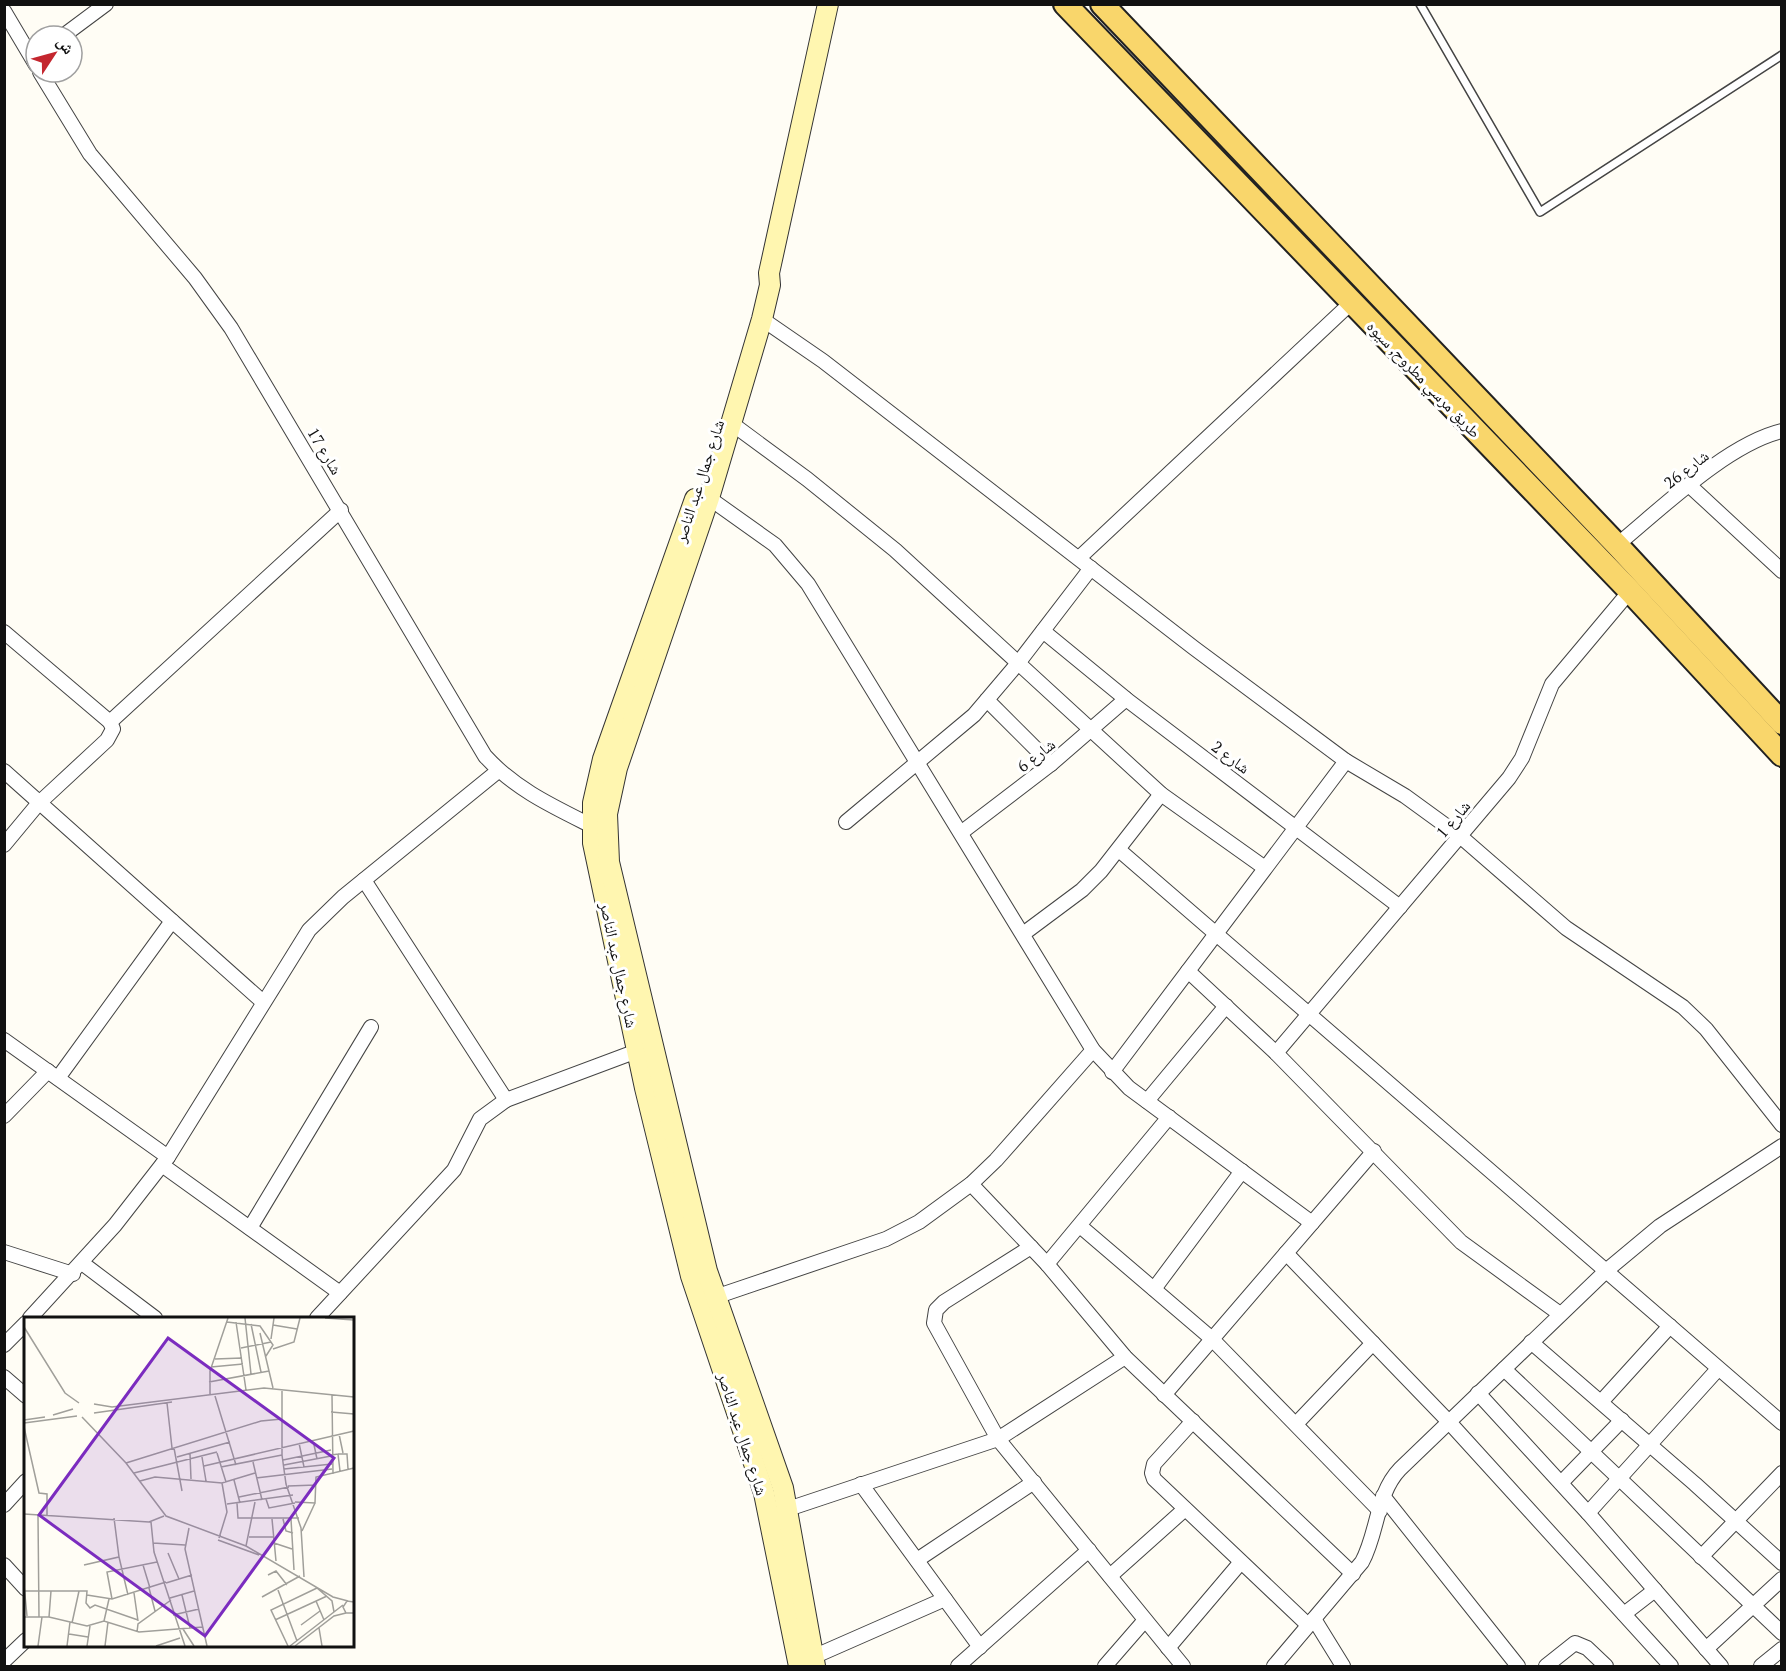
<svg xmlns="http://www.w3.org/2000/svg" width="1786" height="1671" viewBox="0 0 1786 1671" font-family="'PT Serif','Noto Naskh Arabic',serif">
  <style>
    .lines { fill: none; stroke-linecap: round; stroke-linejoin: round }
    .lane-casing { stroke: #444; stroke-width: 10 }
    .street-casing { stroke: #444; stroke-width: 16 }
    .secondary-casing { stroke: #333; stroke-width: 22 }
    .primary-casing { stroke: #222; stroke-width: 26 }
    .lane { stroke: #fff; stroke-width: 7 }
    .street { stroke: #fff; stroke-width: 14 }
    .secondary { stroke: #fff6b0; stroke-width: 20 }
    .primary { stroke: #f9d66b; stroke-width: 22 }
    .labels { text-anchor: middle; stroke-width: 6; stroke-linejoin: round; paint-order: stroke }
    .street-label { font-size: 16px; fill: #111; stroke: #fff }
    .inset-road { fill: none; stroke: #a09f9a; stroke-width: 1.5 }
    .view { fill: #7b2cbf; fill-opacity: 0.15; stroke: #7b2cbf; stroke-width: 3 }
    .inset-edge { fill: none; stroke: #111; stroke-width: 3 }
  </style>
  <rect width="100%" height="100%" fill="#fffdf5"/>
  <g class="lines">
    <g class="lane-casing">
      <polyline id="lane" points="1420,4 1540,212 1782,55"/>
    </g>
    <g class="street-casing">
      <g id="street">
        <polyline points="4,11 36,65"/>
        <polyline points="63,36 106,4"/>
        <path d="M40 72 90 154 195 278 231 328 485 756C515 789 552 806 592 826"/>
        <polyline points="762,319 823,361 1194,648 1346,761 1405,796 1460,836 1566,928 1683,1007 1706,1029 1782,1125"/>
        <polyline points="731,423 807,479 895,550 1161,794 1265,868"/>
        <polyline points="1690,486 1782,571"/>
        <polyline points="709,498 775,545 808,584 1093,1050 1129,1088 1312,1223"/>
        <path d="M1617 545C1661 509 1727 444 1782 431"/>
        <polyline points="1079,558 1351,303"/>
        <polyline points="1043,631 1126,699 1400,907"/>
        <polyline points="4,632 110,722 113,729 107,740 38,804 4,845"/>
        <polyline points="987,700 1051,764"/>
        <polyline points="110,722 341,510"/>
        <polyline points="4,771 263,1002"/>
        <polyline points="846,822 974,715 1019,662 1091,568"/>
        <polyline points="962,832 1051,764 1126,699"/>
        <polyline points="1119,850 1782,1423"/>
        <polyline points="364,880 506,1100"/>
        <polyline points="1023,934 1082,890 1101,871 1161,794"/>
        <polyline points="1188,971 1276,1053 1461,1242 1560,1314"/>
        <polyline points="4,1040 168,1157"/>
        <polyline points="1276,1053 1509,778 1522,758 1552,684 1630,591"/>
        <polyline points="1112,1072 1346,761"/>
        <polyline points="58,1078 172,921"/>
        <polyline points="1147,1101 1226,1006"/>
        <polyline points="4,1116 48,1071"/>
        <polyline points="162,1165 340,1293"/>
        <polyline points="971,1184 1047,1264 1125,1357 1353,1574"/>
        <polyline points="1080,1226 1211,1338 1380,1511"/>
        <polyline points="250,1228 371,1027"/>
        <polyline points="1031,1247 944,1302 936,1310 934,1323 998,1439 1183,1666"/>
        <polyline points="4,1252 73,1274"/>
        <polyline points="1286,1253 1449,1422 1671,1666"/>
        <polyline points="82,1263 155,1318"/>
        <polyline points="1047,1264 1169,1117"/>
        <polyline points="1154,1289 1242,1171"/>
        <polyline points="715,1297 886,1239 919,1222 971,1184 996,1160 1093,1050"/>
        <polyline points="30,1318 115,1225 168,1157 309,930 343,897 498,771"/>
        <polyline points="317,1318 454,1170 480,1119 506,1100 637,1051"/>
        <polyline points="1531,1342 1695,1484 1782,1563"/>
        <polyline points="4,1345 26,1323"/>
        <polyline points="1504,1369 1782,1633"/>
        <polyline points="4,1377 26,1396"/>
        <polyline points="1478,1393 1588,1513 1721,1666"/>
        <polyline points="1164,1395 1374,1151"/>
        <polyline points="1601,1402 1670,1326"/>
        <polyline points="1193,1421 1154,1464 1152,1473 1154,1479 1308,1625"/>
        <polyline points="1296,1424 1373,1343"/>
        <polyline points="1561,1483 1622,1420"/>
        <polyline points="861,1484 980,1647"/>
        <polyline points="1383,1496 1518,1666"/>
        <polyline points="4,1505 26,1481"/>
        <polyline points="788,1509 998,1439 1125,1357"/>
        <polyline points="1588,1513 1718,1369"/>
        <polyline points="1701,1557 1782,1473"/>
        <polyline points="917,1560 1034,1482"/>
        <polyline points="4,1565 26,1589"/>
        <polyline points="1110,1576 1185,1509"/>
        <polyline points="1624,1614 1655,1590"/>
        <polyline points="1314,1619 1343,1666"/>
        <polyline points="1168,1648 1241,1562"/>
        <polyline points="1706,1649 1782,1579"/>
        <polyline points="813,1657 945,1599"/>
        <polyline points="4,1661 26,1640"/>
        <polyline points="958,1666 1089,1550"/>
        <polyline points="1105,1666 1145,1620"/>
        <path d="M1274 1666 1362 1562C1378 1533 1376 1494 1400 1469L1606 1271 1660 1226 1782 1146"/>
        <polyline points="1546,1666 1575,1643 1587,1648 1606,1666"/>
        <polyline points="1761,1666 1782,1649"/>
      </g>
    </g>
    <g class="secondary-casing">
      <g id="secondary">
        <polyline points="695,499 603,759 593,803 593,843 645,1088 691,1276 764,1493 799,1666"/>
        <polyline points="815,1666 783,1488 707,1271 609,862 607,814 617,768 709,498 762,319 770,285 769,273 828,4"/>
      </g>
    </g>
    <g class="primary-casing">
      <g id="primary">
        <polyline points="1065,4 1630,591 1782,755"/>
        <polyline points="1102,4 1617,545 1782,723"/>
      </g>
    </g>
    <use href="#lane" class="lane"/>
    <use href="#street" class="street"/>
    <use href="#secondary" class="secondary"/>
    <use href="#primary" class="primary"/>
  </g>
  <g class="labels">
    <g class="street-label">
      <text transform="translate(1424 379) rotate(46)" y="6">طريق مرسي مطروح, سيوه</text>
      <text transform="translate(325 451) rotate(59)" y="6">شارع 17</text>
      <text transform="translate(1686 469) rotate(-38)" y="6">شارع 26</text>
      <text transform="translate(699 481) rotate(-72)" y="6">شارع جمال عبد الناصر</text>
      <text transform="translate(1036 755) rotate(-38)" y="6">شارع 6</text>
      <text transform="translate(1231 757) rotate(37)" y="6">شارع 2</text>
      <text transform="translate(1453 819) rotate(-50)" y="6">شارع 1</text>
      <text transform="translate(619 965) rotate(78)" y="6">شارع جمال عبد الناصر</text>
      <text transform="translate(743 1434) rotate(72)" y="6">شارع جمال عبد الناصر</text>
    </g>
  </g>
  <g transform="translate(24 1317)">
    <rect width="330" height="330" fill="#fffdf5"/>
    <path class="inset-road" d="M221 1 227 57M301 1 330 3M203 5 236 9 249 28 242 39M212 5 222 73M227 7 237 55M249 8 273 12M0 10 41 76 55 86M236 16 249 71M247 22 250 1M217 31 247 25M249 32 270 25 276 1M191 42 218 41M187 50 219 47M185 65 245 54M258 74V138L262 167 277 211 280 260M186 77V54L204 1M308 78 309 157M191 79 212 148M143 86 148 131M70 87 88 90 240 71 330 80M307 95 330 97M70 96 148 85M29 98 49 92M58 100 102 146 142 199 222 229 309 280 324 284M0 103 21 100M0 106 53 99M0 110 15 176 23 177V199M315 117 319 136M289 123 293 142M275 126 280 150M150 131 158 174M193 136 202 165M166 137 167 162M314 137H323L324 152M307 138 314 137 316 154M153 140 206 125M178 140 182 164M259 143 307 133M229 145 238 183M102 146 237 104 258 102M260 148 307 139M180 149 330 114M197 150 258 138M260 152 308 147M110 156 193 135M232 161 308 152M210 163 216 186M116 164 131 160 198 166 231 156M264 169 292 168M215 180 265 170M242 182 245 191 271 186M271 185 291 186 292 160 330 151M213 186 214 201H275M203 187 269 178M0 197 125 205 140 199M14 199 15 300M90 201 95 240M248 202 252 244M259 202 262 214 269 216M267 202 270 253M127 205 130 235 161 329M165 211 161 232 183 329M278 214 291 186M225 220H249M195 221 203 195 198 166M194 223 235 238M129 226 161 228M250 226 268 232M222 229 231 185M144 236 155 262M60 248 95 240 104 278M119 248 126 271M244 258 252 254 263 268M142 266 168 258M0 268 3 299M125 271 131 294M293 271 308 284 310 295M254 273 273 324M0 274H63L62 286 66 291 71 288 114 303M110 276 114 304M63 278 88 282 142 265M158 278 166 311M238 280 276 259M146 281 170 274M88 282 83 255 133 245M292 284 300 303M330 285 323 284 319 290 322 296H330M149 298 175 292M0 300H25L63 309 80 304 115 315 179 310M25 300 27 274M251 303 303 279M80 304 85 282M48 306 55 274M277 308 296 294M295 311 298 329M159 312 170 329M113 315 114 307 147 283M45 317 64 320M14 329 18 300M43 329 46 305M63 329 66 309M81 329 84 305M132 329 156 321M264 329 247 293 293 271M266 329 319 288M271 329 310 299 322 296"/>
    <path class="view" d="M144 21 310 141 181 319 15 198Z"/>
    <rect width="330" height="330" class="inset-edge"/>
  </g>
  <rect width="1786" height="1671" fill="none" stroke="#111111" stroke-width="12"/>
  <g transform="translate(54 54) rotate(54)"><circle r="28" fill="#ffffff" stroke="#a0a0a0" stroke-width="1.5"/>
  <path d="M0-4.5L10 22L0 15L-10 22Z" fill="#c4262e"/>
  <text y="-9" font-size="16" font-weight="bold" text-anchor="middle" fill="#111111">ش</text>
  </g>
</svg>
